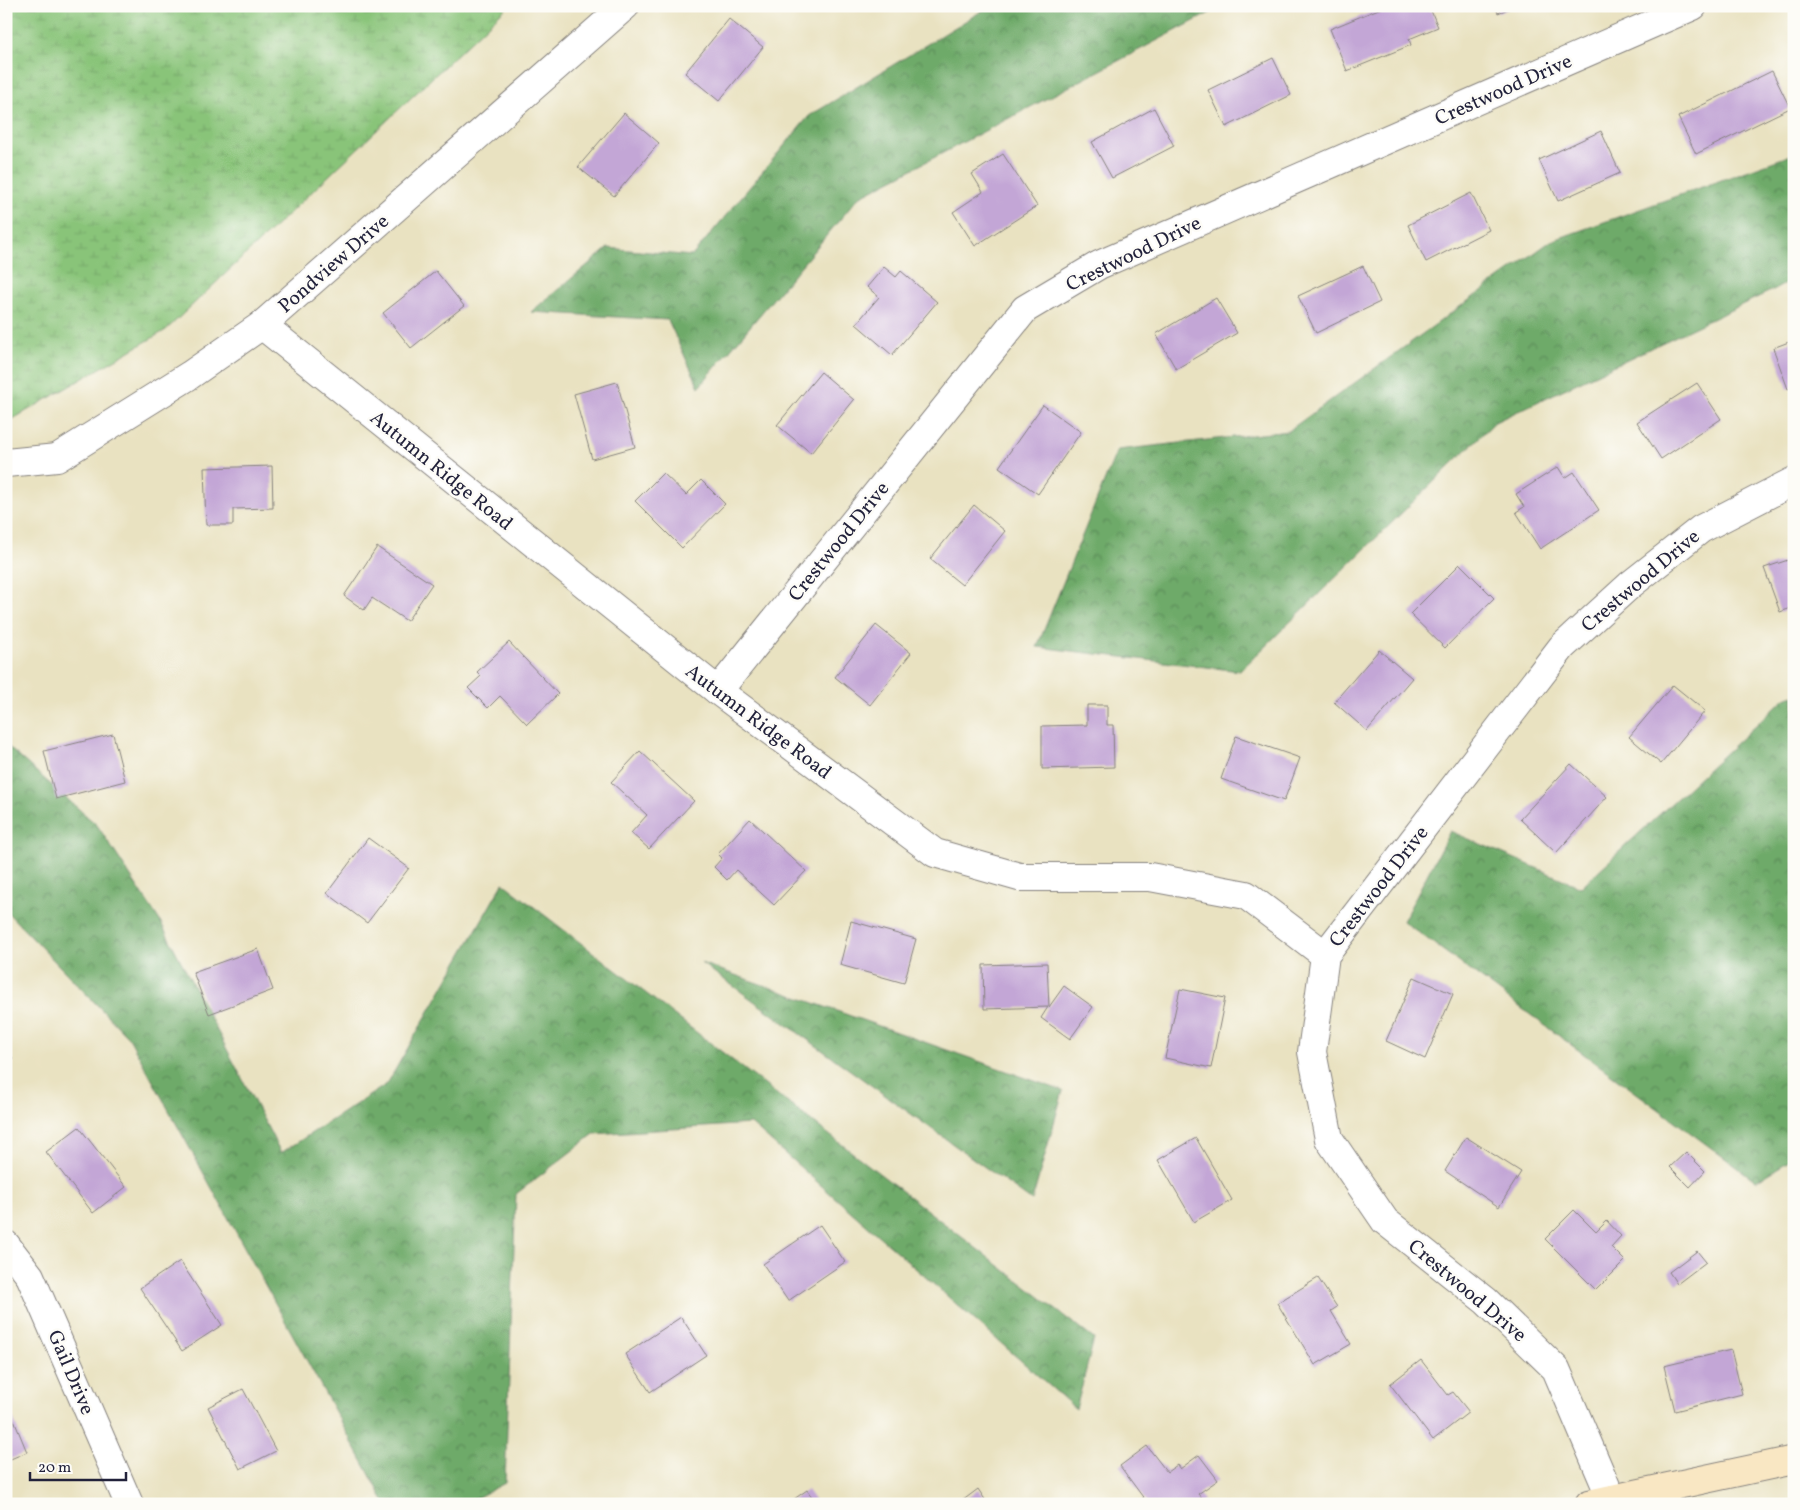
<svg xmlns="http://www.w3.org/2000/svg" width="1800" height="1510" viewBox="0 0 1800 1510" font-family="Vollkorn,serif">
  <style>
    .forest { fill: url(#forest-crowns); stroke: #486652 }
    .wetland { fill: url(#wetland-marsh); stroke: #56735a }
    .building { fill: #c3a6d6 }
    .lines { fill: none; stroke-linecap: round; stroke-linejoin: round }
    .street-casing { stroke: #86827e; stroke-width: 30 }
    .secondary-casing { stroke: #86827e; stroke-width: 30 }
    .street { stroke: #fff; stroke-width: 28 }
    .secondary { stroke: #f9e7c3; stroke-width: 28 }
    .labels { text-anchor: middle; stroke-width: 5; stroke-linejoin: round; paint-order: stroke }
    .street-label { font-size: 20px; fill: #22223b; stroke: #fdfcf7 }
  </style>
  <defs>
    <pattern id="forest-crowns" width="20" height="18" patternUnits="userSpaceOnUse" patternTransform="scale(1.25)"><rect width="20" height="18" fill="#6eaa69"/><path d="M2 6a3 3 0 1 1 6 0M12 15a3 3 0 1 1 6 0" fill="none" stroke="#5a8a58"/></pattern>
    <pattern id="wetland-marsh" width="20" height="14" patternUnits="userSpaceOnUse" patternTransform="scale(1.25)"><rect width="20" height="14" fill="#89c479"/><path d="M1 5h8M5 5V1M11 12h8M15 12V8" fill="none" stroke="#76a86a"/></pattern>
  </defs>
  <rect width="100%" height="100%" fill="#fdfcf7"/>
  <filter id="ink" filterUnits="userSpaceOnUse"><feTurbulence type="fractalNoise" baseFrequency=".02" numOctaves="2"/><feDisplacementMap in="SourceGraphic" scale="10" xChannelSelector="R" yChannelSelector="G"/><feConvolveMatrix kernelMatrix="1 2 1 2 8 2 1 2 1" color-interpolation-filters="sRGB"/></filter>
  <filter id="wash" filterUnits="userSpaceOnUse"><feTurbulence type="fractalNoise" baseFrequency=".0096" numOctaves="4" result="noise"/><feDisplacementMap in="SourceGraphic" scale="20" xChannelSelector="R" yChannelSelector="G"/><feGaussianBlur stdDeviation="1.12" result="paint"/><feColorMatrix in="noise" values="0 0 0 0 0 0 0 0 0 0 0 0 0 0 0 0 0 1.4 0 .05"/><feComposite in="paint" operator="in"/></filter>
  <g filter="url(#wash)">
    <rect width="100%" height="100%" fill="#e9e2c1"/>
    <g class="forest">
      <polygon points="990,6 1223,6 859,197 699,387 668,320 531,312 608,248 692,256 809,116"/>
      <polygon points="1794,154 1794,280 1495,422 1240,671 1037,647 1117,450 1288,431 1551,241"/>
      <polygon points="1794,695 1794,1158 1756,1181 1403,921 1450,831 1581,887 1785,698"/>
      <polygon points="6,745 97,825 160,921 281,1153 387,1084 503,883 1094,1339 1076,1409 751,1124 594,1134 516,1194 505,1483 465,1504 386,1504 129,1038 6,911"/>
      <polygon points="701,963 1063,1091 1032,1201"/>
    </g>
    <polygon class="wetland" points="6,6 508,6 166,330 6,423"/>
    <g id="blocks">
      <g class="building">
        <polygon points="1386,6 1429,6 1438,27 1409,39 1411,45 1347,71 1330,29"/>
        <polygon points="1495,6 1515,6 1498,13"/>
        <polygon points="729,19 763,47 719,101 685,73"/>
        <polygon points="1273,58 1291,95 1226,127 1208,90"/>
        <polygon points="1772,71 1790,108 1696,154 1678,117"/>
        <polygon points="1154,108 1174,146 1112,178 1092,142"/>
        <polygon points="624,113 659,143 614,196 578,167"/>
        <polygon points="1601,131 1620,173 1558,201 1539,160"/>
        <polygon points="1003,154 1037,206 975,246 953,212 983,192 972,174"/>
        <polygon points="1471,193 1489,230 1426,262 1408,225"/>
        <polygon points="1363,266 1380,302 1316,333 1298,296"/>
        <polygon points="884,267 896,277 901,271 937,302 892,355 856,324 879,297 867,287"/>
        <polygon points="436,271 464,306 411,348 383,313"/>
        <polygon points="1216,298 1237,333 1176,369 1156,334"/>
        <polygon points="1794,340 1794,387 1788,389 1773,348"/>
        <polygon points="821,372 854,400 811,453 777,425"/>
        <polygon points="617,382 635,447 592,459 574,394"/>
        <polygon points="1697,383 1721,419 1661,459 1637,422"/>
        <polygon points="1043,405 1081,432 1038,494 999,467"/>
        <polygon points="272,466 273,508 233,509 233,525 206,525 204,468"/>
        <polygon points="1558,467 1565,478 1574,472 1599,510 1540,549 1516,512 1524,507 1516,494"/>
        <polygon points="663,473 686,495 701,480 725,504 682,548 635,501"/>
        <polygon points="974,505 1005,531 962,585 930,559"/>
        <polygon points="377,547 432,584 407,621 372,598 364,610 344,596"/>
        <polygon points="1794,558 1794,607 1780,612 1764,568"/>
        <polygon points="1460,564 1494,598 1445,648 1410,614"/>
        <polygon points="876,625 911,653 870,705 835,677"/>
        <polygon points="509,642 558,694 527,724 500,696 488,708 468,688 481,676 477,672"/>
        <polygon points="1379,650 1412,678 1367,731 1334,702"/>
        <polygon points="1673,685 1705,711 1661,764 1629,737"/>
        <polygon points="1087,705 1107,705 1107,725 1113,725 1114,767 1042,769 1042,726 1087,725"/>
        <polygon points="113,734 125,781 56,799 44,751"/>
        <polygon points="1236,736 1300,758 1284,801 1221,779"/>
        <polygon points="640,751 694,801 649,849 631,833 647,815 611,782"/>
        <polygon points="1571,764 1607,797 1556,853 1520,819"/>
        <polygon points="750,819 806,871 774,905 736,870 727,880 714,867 722,858 718,854"/>
        <polygon points="368,838 409,868 367,923 327,893"/>
        <polygon points="851,921 916,939 904,983 840,965"/>
        <polygon points="258,949 273,990 209,1014 193,972"/>
        <polygon points="1047,963 1049,1007 1064,986 1093,1007 1070,1039 1041,1018 1048,1007 984,1009 983,965"/>
        <polygon points="1414,977 1453,994 1425,1059 1386,1041"/>
        <polygon points="1180,989 1225,998 1211,1068 1165,1058"/>
        <polygon points="6,1051 13,1058 6,1064"/>
        <polygon points="79,1127 126,1187 93,1213 46,1152"/>
        <polygon points="1466,1137 1521,1172 1499,1207 1445,1171"/>
        <polygon points="1196,1138 1232,1200 1194,1222 1158,1160"/>
        <polygon points="1686,1152 1705,1171 1690,1187 1670,1167"/>
        <polygon points="1574,1210 1596,1232 1607,1221 1621,1236 1611,1247 1625,1261 1596,1290 1545,1239"/>
        <polygon points="820,1225 845,1262 788,1301 763,1264"/>
        <polygon points="1697,1251 1706,1262 1677,1284 1669,1272"/>
        <polygon points="180,1261 222,1325 182,1351 140,1288"/>
        <polygon points="1318,1278 1337,1307 1331,1311 1351,1344 1315,1365 1277,1303"/>
        <polygon points="681,1317 706,1355 650,1392 625,1354"/>
        <polygon points="1731,1350 1742,1394 1675,1411 1664,1366"/>
        <polygon points="1421,1360 1448,1395 1453,1392 1469,1412 1433,1440 1390,1384"/>
        <polygon points="243,1389 276,1451 240,1469 208,1407"/>
        <polygon points="6,1401 27,1452 6,1461"/>
        <polygon points="1147,1446 1167,1472 1177,1465 1180,1469 1199,1455 1218,1480 1198,1494 1204,1501 1200,1504 1148,1504 1120,1466"/>
        <polygon points="978,1489 988,1504 958,1504"/>
        <polygon points="807,1490 817,1504 787,1504"/>
      </g>
    </g>
  </g>
  <g filter="url(#ink)">
    <use href="#blocks" fill-opacity="0" stroke="#86827e" stroke-width="1"/>
    <g class="lines">
      <g class="street-casing">
        <g id="street">
          <polyline points="262,325 718,691 935,853 1019,877 1150,877 1246,895 1325,955"/>
          <polyline points="6,463 57,458 190,375 262,325 625,6"/>
          <polyline points="718,691 1025,309 1099,265 1693,6"/>
          <polyline points="6,1245 30,1276 129,1504"/>
          <polyline points="1611,1498 1556,1369 1486,1301 1385,1221 1329,1139 1312,1052 1325,955 1562,647 1630,585 1701,529 1794,481"/>
        </g>
      </g>
      <g class="secondary-casing">
        <polyline id="secondary" points="1589,1504 1794,1460"/>
      </g>
      <use href="#street" class="street"/>
      <use href="#secondary" class="secondary"/>
    </g>
  </g>
  <g class="labels">
    <g class="street-label">
      <text transform="translate(1503 89) rotate(-24)" y="7">Crestwood Drive</text>
      <text transform="translate(1133 253) rotate(-26)" y="7">Crestwood Drive</text>
      <text transform="translate(333 263) rotate(-41)" y="7">Pondview Drive</text>
      <text transform="translate(442 470) rotate(39)" y="7">Autumn Ridge Road</text>
      <text transform="translate(838 541) rotate(-51)" y="7">Crestwood Drive</text>
      <text transform="translate(1640 580) rotate(-40)" y="7">Crestwood Drive</text>
      <text transform="translate(759 721) rotate(37)" y="7">Autumn Ridge Road</text>
      <text transform="translate(1378 886) rotate(-52)" y="7">Crestwood Drive</text>
      <text transform="translate(1468 1290) rotate(40)" y="7">Crestwood Drive</text>
      <text transform="translate(72 1372) rotate(67)" y="7">Gail Drive</text>
    </g>
  </g>
  <rect width="1800" height="1510" fill="none" stroke="#fdfcf7" stroke-width="25"/>
  <path d="M30 1472v8h96v-8" fill="none" stroke="#22223b" stroke-width="2.5"/>
  <text x="38" y="1472" font-size="15" fill="#22223b" stroke="#fdfcf7" stroke-width="4" paint-order="stroke">20 m</text>
</svg>
